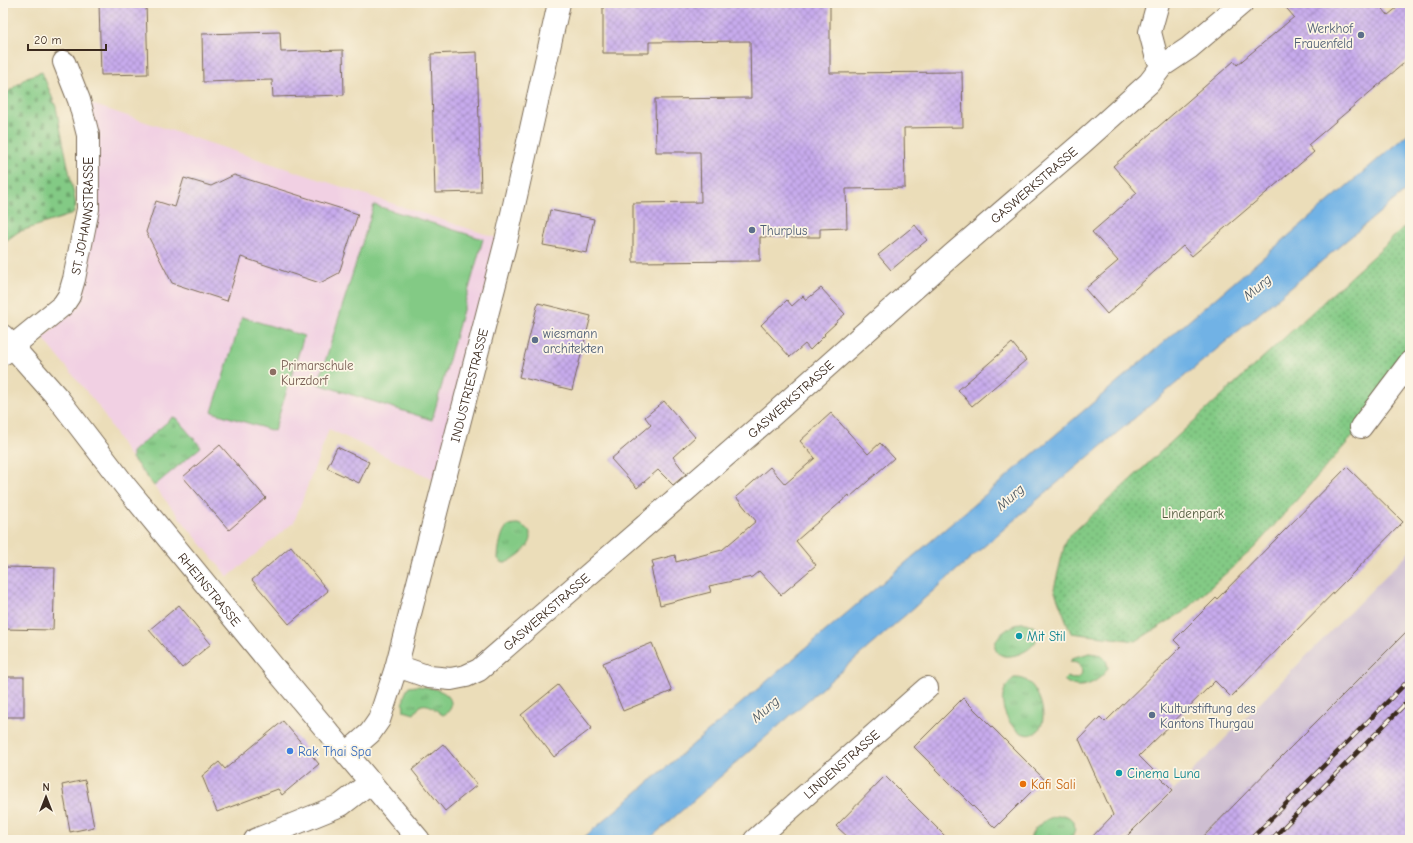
<svg xmlns="http://www.w3.org/2000/svg" width="1413" height="843" viewBox="0 0 1413 843" font-family="'Comic Neue',sans-serif">
  <style>
    .built { fill: #f1d0e3 }
    .railway { fill: #cebed1 }
    .grass { fill: url(#grass-tufts); stroke: #5f7a52 }
    .cemetery { fill: url(#cemetery-stones); stroke: #5f7a52 }
    .park { fill: url(#park-dots); stroke: #5f7a52 }
    .pitch { fill: #83ca85; stroke: #5f7a52 }
    .water { fill: #71b2e5; stroke: #566e82 }
    .building { fill: url(#building-cross-hatch) }
    .lines { fill: none; stroke-linecap: round; stroke-linejoin: round }
    .street-casing { stroke: #796954; stroke-width: 24 }
    .primary-casing { stroke: #796954; stroke-width: 24 }
    .street { stroke: #fff; stroke-width: 22 }
    .primary { stroke: #fff; stroke-width: 22 }
    .rail-casing { stroke: #3b2a1e; stroke-width: 4.5 }
    .rail { stroke: #fcf5e5; stroke-width: 3; stroke-dasharray: 9; stroke-linecap: butt }
    .service-dot { fill: #5c6f8a; stroke: #fcf5e5; stroke-width: 1.5 }
    .education-dot { fill: #8d6e63; stroke: #fcf5e5; stroke-width: 1.5 }
    .culture-dot { fill: #0f9aa8; stroke: #fcf5e5; stroke-width: 1.5 }
    .shop-dot { fill: #3f7fe0; stroke: #fcf5e5; stroke-width: 1.5 }
    .food-dot { fill: #e8710a; stroke: #fcf5e5; stroke-width: 1.5 }
    .labels { text-anchor: middle; stroke-width: 3.5; stroke-linejoin: round; paint-order: stroke }
    .service-label { font-size: 13px; fill: #4e5e75; stroke: #fcf5e5; text-anchor: start }
    .street-label { font-size: 13px; fill: #3b2a1e; stroke: #fcf5e5 }
    .education-label { font-size: 13px; fill: #785e54; stroke: #fcf5e5; text-anchor: start }
    .park-label { font-size: 13px; fill: #515a3d; stroke: #fcf5e5 }
    .culture-label { font-size: 13px; fill: #0d838f; stroke: #fcf5e5; text-anchor: start }
    .shop-label { font-size: 13px; fill: #366cbe; stroke: #fcf5e5; text-anchor: start }
    .food-label { font-size: 13px; fill: #c56008; stroke: #fcf5e5; text-anchor: start }
    .water-label { font-size: 14px; font-style: italic; fill: #4e5a64; stroke: #fcf5e5 }
  </style>
  <defs>
    <pattern id="grass-tufts" width="24" height="20" patternUnits="userSpaceOnUse"><rect width="24" height="20" fill="#83ca85"/><path d="M3 7l-1-3M5 7V3M7 7l1-3M15 17l-1-3M17 17v-4M19 17l1-3" fill="none" stroke="#6ca46c"/></pattern>
    <pattern id="cemetery-stones" width="16" height="16" patternUnits="userSpaceOnUse"><rect width="16" height="16" fill="#83ca85"/><path d="M2 7V4a2 2 0 0 1 4 0v3zM10 15v-3a2 2 0 0 1 4 0v3z" fill="#6ca46c"/></pattern>
    <pattern id="park-dots" width="8" height="8" patternUnits="userSpaceOnUse"><rect width="8" height="8" fill="#83ca85"/><path d="M2 2h.1M6 6h.1" fill="none" stroke="#6ca46c" stroke-width="1.8" stroke-linecap="round"/></pattern>
    <pattern id="building-cross-hatch" width="8" height="8" patternUnits="userSpaceOnUse"><rect width="8" height="8" fill="#c7abed"/><path d="M0 0l8 8M0 8l8-8" fill="none" stroke="#a38bbf"/></pattern>
  </defs>
  <rect width="100%" height="100%" fill="#fcf5e5"/>
  <filter id="ink" filterUnits="userSpaceOnUse"><feTurbulence type="fractalNoise" baseFrequency=".025" numOctaves="2"/><feDisplacementMap in="SourceGraphic" scale="8" xChannelSelector="R" yChannelSelector="G"/><feConvolveMatrix kernelMatrix="1 2 1 2 8 2 1 2 1" color-interpolation-filters="sRGB"/></filter>
  <filter id="wash" filterUnits="userSpaceOnUse"><feTurbulence type="fractalNoise" baseFrequency=".012" numOctaves="4" result="noise"/><feDisplacementMap in="SourceGraphic" scale="16" xChannelSelector="R" yChannelSelector="G"/><feGaussianBlur stdDeviation="0.9" result="paint"/><feColorMatrix in="noise" values="0 0 0 0 0 0 0 0 0 0 0 0 0 0 0 0 0 1.4 0 .05"/><feComposite in="paint" operator="in"/></filter>
  <g filter="url(#wash)">
    <rect width="100%" height="100%" fill="#ebddb9"/>
    <polygon class="built" points="79,100 506,241 443,484 329,429 294,522 228,577 127,453 99,407 43,338 79,306 82,293 74,279 88,209"/>
    <polygon class="railway" points="1410,551 1410,840 1125,840 1183,781"/>
    <g class="grass">
      <polygon points="173,417 176,418 201,447 154,486 132,458 132,452"/>
      <path d="M518 524C537 531 533 543 520 554 514 558 510 562 503 563L498 559C498 551 501 529 509 525 511 524 516 524 518 524Z"/>
      <path d="M1020 623H1026L1037 628C1043 645 1019 658 1004 656 1000 655 996 652 995 648 993 636 1010 627 1020 623Z"/>
      <path d="M1090 653C1101 654 1107 657 1108 668 1099 683 1078 693 1064 680L1067 677C1079 683 1087 673 1078 662L1070 661 1075 657Z"/>
      <path d="M1014 678C1019 678 1024 678 1028 682 1040 690 1051 724 1035 733 1016 744 986 699 1014 678Z"/>
      <path d="M417 686C428 687 453 690 451 706 450 711 447 713 443 715 434 710 432 703 421 705L414 714 404 711C403 702 403 695 409 687Z"/>
      <path d="M1063 815 1069 817 1074 822 1075 829 1071 840H1030C1033 825 1049 816 1063 815Z"/>
    </g>
    <polygon class="cemetery" points="42,72 56,107 76,205 73,214 18,232 3,243 3,96 27,77"/>
    <polygon class="park" points="1410,222 1410,362 1361,427 1255,547 1183,612 1136,641 1071,633 1054,589 1066,539"/>
    <g class="pitch">
      <polygon points="374,205 483,239 432,420 318,384"/>
      <polygon points="242,317 304,336 274,431 212,412"/>
    </g>
    <polygon class="water" points="1410,132 1410,187 1037,500 648,840 581,840"/>
    <g id="blocks">
      <g class="building">
        <polygon points="99,3 146,3 148,74 101,75"/>
        <polygon points="603,3 830,3 830,73 962,72 963,127 904,128 905,188 846,189 847,228 820,229 820,237 760,237 760,261 633,262 633,203 701,202 700,152 656,152 655,99 751,98 750,41 649,42 649,53 603,53"/>
        <polygon points="1282,3 1378,3 1388,15 1403,3 1410,3 1410,58 1308,145 1314,152 1192,256 1183,246 1107,314 1085,289 1118,261 1092,232 1137,193 1113,166 1234,61 1237,65 1294,17"/>
        <polygon points="280,32 281,52 343,50 344,95 273,97 272,80 203,82 202,34"/>
        <polygon points="477,52 481,192 435,193 431,54"/>
        <polygon points="234,175 358,214 339,273 320,283 241,257 227,301 172,283 146,232 156,201 175,207 184,178 211,186"/>
        <polygon points="550,210 594,219 587,253 543,245"/>
        <polygon points="915,225 927,240 891,270 878,255"/>
        <polygon points="821,288 845,314 837,321 837,322 824,334 825,335 810,350 805,344 790,357 761,325 787,300 792,306 803,296 806,300"/>
        <polygon points="538,303 591,316 572,390 519,377"/>
        <polygon points="1012,343 1026,360 972,406 958,390"/>
        <polygon points="664,401 695,437 673,457 686,474 673,485 658,470 637,488 611,459 651,425 645,417"/>
        <polygon points="831,413 868,454 880,443 894,458 850,497 849,495 796,541 816,565 781,595 759,571 752,577 709,586 711,592 660,605 651,568 654,568 652,561 675,555 676,562 722,550 756,521 736,497 770,467 785,484 815,458 800,441"/>
        <polygon points="220,445 266,498 229,530 183,477"/>
        <polygon points="337,447 369,462 359,483 327,468"/>
        <polygon points="1347,467 1403,522 1231,697 1215,681 1139,756 1173,790 1123,840 1089,840 1113,815 1079,739 1100,717 1105,722 1181,647 1174,640 1216,598 1217,599"/>
        <polygon points="291,546 328,591 289,624 252,580"/>
        <polygon points="3,567 55,568 53,630 3,629"/>
        <polygon points="179,605 211,644 182,668 149,630"/>
        <polygon points="1410,628 1410,840 1200,840 1276,762"/>
        <polygon points="652,643 672,691 623,711 603,663"/>
        <rect x="3" y="677" width="21" height="40"/>
        <polygon points="558,685 592,728 554,757 521,715"/>
        <polygon points="963,698 1044,779 995,828 914,747"/>
        <polygon points="283,721 319,764 282,795 278,789 217,812 202,776 219,762 225,769"/>
        <polygon points="443,744 477,785 445,811 412,770"/>
        <polygon points="885,776 949,840 851,840 836,826"/>
        <polygon points="85,780 94,827 70,832 62,785"/>
      </g>
    </g>
  </g>
  <g filter="url(#ink)">
    <use href="#blocks" fill-opacity="0" stroke="#796954" stroke-width="1"/>
    <g class="lines">
      <g class="street-casing">
        <g id="street">
          <polyline points="1158,3 1150,32 1156,55 1162,66"/>
          <path id="s1" d="M3 354 63 305 69 296 74 279 88 209V135L79 100 64 62"/>
          <polyline points="1361,427 1410,362"/>
          <path id="s2" d="M396 668 409 670 429 677 451 679 466 676 479 670 768 419 952 255 1081 144 1149 83 1162 66 1189 48 1242 3"/>
          <path id="s3" d="M347 753 370 733 379 720 396 668 506 241 559 3"/>
          <polyline points="255,840 341,805 371,782"/>
          <path id="s4" d="M755 840 927 688"/>
        </g>
      </g>
      <g class="primary-casing">
        <g id="primary">
          <path id="s5" d="M3 336 57 397 126 487 276 670 419 840"/>
        </g>
      </g>
      <use href="#street" class="street"/>
      <use href="#primary" class="primary"/>
      <g class="rail-casing">
        <g id="rail">
          <polyline points="1250,840 1410,679"/>
          <polyline points="1271,840 1410,699"/>
        </g>
      </g>
      <use href="#rail" class="rail"/>
    </g>
  </g>
  <g class="service-dot">
    <circle cx="1361" cy="35" r="4"/>
    <circle cx="752" cy="230" r="4"/>
    <circle cx="535" cy="340" r="4"/>
    <circle cx="1152" cy="715" r="4"/>
  </g>
  <circle class="education-dot" cx="273" cy="372" r="4"/>
  <g class="culture-dot">
    <circle cx="1019" cy="636" r="4"/>
    <circle cx="1119" cy="773" r="4"/>
  </g>
  <circle class="shop-dot" cx="290" cy="751" r="4"/>
  <circle class="food-dot" cx="1023" cy="784" r="4"/>
  <g class="labels">
    <g class="service-label">
      <text x="1353" y="33" text-anchor="end">Werkhof<tspan x="1353" dy="15">Frauenfeld</tspan></text>
      <text x="760" y="235">Thurplus</text>
      <text x="543" y="338">wiesmann<tspan x="543" dy="15">architekten</tspan></text>
      <text x="1160" y="713">Kulturstiftung des<tspan x="1160" dy="15">Kantons Thurgau</tspan></text>
    </g>
    <g class="street-label">
      <text dy="5" stroke="none"><textPath href="#s2" startOffset="823">GASWERKSTRASSE</textPath></text>
      <text dy="5" stroke="none"><textPath href="#s1" startOffset="170">ST. JOHANNSTRASSE</textPath></text>
      <text dy="5" stroke="none"><textPath href="#s3" startOffset="393">INDUSTRIESTRASSE</textPath></text>
      <text dy="5" stroke="none"><textPath href="#s2" startOffset="499">GASWERKSTRASSE</textPath></text>
      <text dy="5" stroke="none"><textPath href="#s5" startOffset="327">RHEINSTRASSE</textPath></text>
      <text dy="5" stroke="none"><textPath href="#s2" startOffset="175">GASWERKSTRASSE</textPath></text>
      <text dy="5" stroke="none"><textPath href="#s4" startOffset="115">LINDENSTRASSE</textPath></text>
    </g>
    <g class="education-label">
      <text x="281" y="370">Primarschule<tspan x="281" dy="15">Kurzdorf</tspan></text>
    </g>
    <g class="park-label">
      <text x="1193" y="518">Lindenpark</text>
    </g>
    <g class="culture-label">
      <text x="1027" y="641">Mit Stil</text>
      <text x="1127" y="778">Cinema Luna</text>
    </g>
    <g class="shop-label">
      <text x="298" y="756">Rak Thai Spa</text>
    </g>
    <g class="food-label">
      <text x="1031" y="789">Kafi Sali</text>
    </g>
    <g class="water-label">
      <text transform="translate(1257 287) rotate(-40)" y="5">Murg</text>
      <text transform="translate(1010 497) rotate(-41)" y="5">Murg</text>
      <text transform="translate(765 709) rotate(-41)" y="5">Murg</text>
    </g>
  </g>
  <rect width="1413" height="843" fill="none" stroke="#fcf5e5" stroke-width="16"/>
  <g transform="translate(46 797)" stroke="#fcf5e5" stroke-width="3" paint-order="stroke">
  <path d="M0-3L7 15L0 10L-7 15Z" fill="#3b2a1e"/>
  <text y="-6" font-size="11" font-weight="bold" text-anchor="middle" fill="#3b2a1e">N</text>
  </g>
  <path d="M28 44v6h78v-6" fill="none" stroke="#3b2a1e" stroke-width="2"/>
  <text x="34" y="44" font-size="12" fill="#3b2a1e" stroke="#fcf5e5" stroke-width="3" paint-order="stroke">20 m</text>
</svg>
